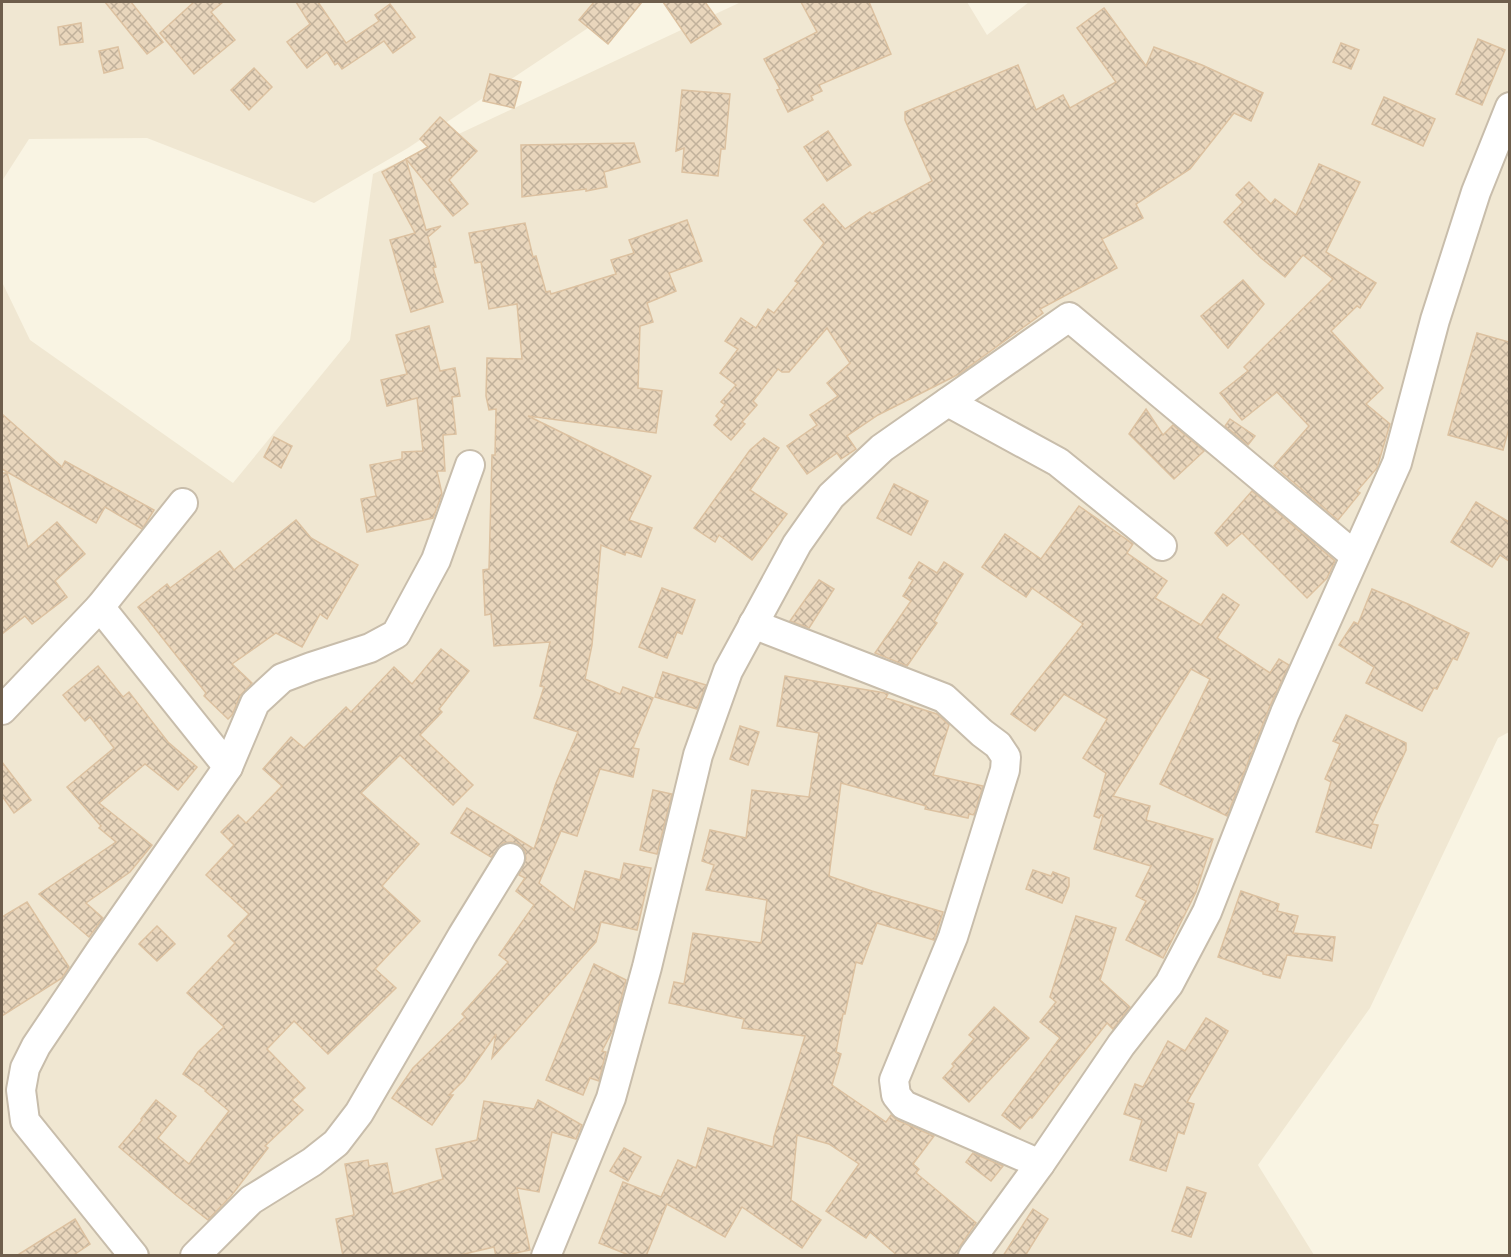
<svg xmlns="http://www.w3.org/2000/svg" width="1511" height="1257" viewBox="0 0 1511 1257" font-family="'Titillium Web',sans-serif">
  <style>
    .residential { fill: #f0e7d2 }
    .building { fill: url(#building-cross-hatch); stroke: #dcc1a0; stroke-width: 1.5 }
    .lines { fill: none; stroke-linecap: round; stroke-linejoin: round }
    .street-casing { stroke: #c8bdab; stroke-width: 32 }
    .street { stroke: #fff; stroke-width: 28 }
  </style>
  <defs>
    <pattern id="building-cross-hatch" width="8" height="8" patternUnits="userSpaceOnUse" patternTransform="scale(1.5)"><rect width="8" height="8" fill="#e9d6bc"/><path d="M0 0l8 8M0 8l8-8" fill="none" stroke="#c1b19b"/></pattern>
  </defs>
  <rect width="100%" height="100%" fill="#f9f4e3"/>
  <g class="residential">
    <polygon points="2,2 627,2 408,148 314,203 147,138 29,139 2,181"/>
    <polygon points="741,2 967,2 987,35 1029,2 1509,2 1509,732 1498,738 1370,1008 1258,1165 1314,1255 2,1255 2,282 30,340 233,483 350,340 373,174"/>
  </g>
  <g class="building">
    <polygon points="105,2 131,2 163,42 147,54"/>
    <polygon points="194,2 223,2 211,12 235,40 194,74 160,33"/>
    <polygon points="296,2 318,2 346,43 379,21 375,15 390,4 415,37 393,53 384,41 342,69 338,63 335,65 327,52 307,68 287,42 310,24"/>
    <polygon points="594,2 642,2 608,44 579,20"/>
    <polygon points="663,2 705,2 721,24 691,43"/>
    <polygon points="801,2 869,2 891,54 819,85 822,91 811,96 813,100 788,112 777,90 780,89 764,59 817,32"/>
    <polygon points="1104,8 1146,66 1154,47 1202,65 1263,93 1251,121 1234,113 1190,169 1136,204 1143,218 1102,239 1117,268 1040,309 1043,313 959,374 878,415 847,436 856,449 841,459 837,453 807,474 787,446 817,425 810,415 838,396 827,383 850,363 827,328 789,372 782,372 778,369 753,401 757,405 742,422 745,424 731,440 714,425 719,419 716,416 725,405 721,402 736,385 720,373 738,349 725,341 741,318 756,328 768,309 774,313 798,283 795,281 824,243 804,220 823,204 845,229 870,212 872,214 932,181 905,120 905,112 1018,65 1036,110 1063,95 1070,108 1116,82 1077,28"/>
    <polygon points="81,23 83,42 60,45 58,27"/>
    <polygon points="1478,39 1505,50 1482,105 1456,94"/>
    <polygon points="1341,43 1359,50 1351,69 1333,62"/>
    <polygon points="118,47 123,68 104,73 99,51"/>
    <polygon points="254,68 272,87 249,110 231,90"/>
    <polygon points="490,74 521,82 514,108 483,101"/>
    <polygon points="682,90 730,94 725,149 721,149 718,176 682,172 684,148 676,151"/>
    <polygon points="1384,97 1435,119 1423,146 1372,124"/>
    <polygon points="440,117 477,151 449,180 468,204 453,216 406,159 428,147 420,139"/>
    <polygon points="828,131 851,165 827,181 804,147"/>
    <polygon points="634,143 640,162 604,172 607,187 586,191 586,189 522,197 521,145"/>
    <polygon points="406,159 426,230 441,226 428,237 436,267 433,268 443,302 411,312 390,240 415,233 382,172"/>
    <polygon points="1319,164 1360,182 1326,252 1376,283 1360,308 1357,306 1331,331 1383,388 1366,404 1390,424 1377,468 1357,491 1360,493 1338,520 1274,466 1309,426 1277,392 1242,420 1220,393 1248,371 1244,367 1333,279 1303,255 1285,277 1261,258 1224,222 1243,202 1236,195 1249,182 1271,204 1275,199 1296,215"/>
    <polygon points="687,220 702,261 669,273 676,291 647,303 653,322 640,326 638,388 662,391 656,433 528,416 651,476 629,520 652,528 641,557 626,552 625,555 601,545 592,645 585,679 620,694 623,687 653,698 633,748 639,749 633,777 600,769 577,836 561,831 539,883 574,910 585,871 620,880 624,863 651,868 637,930 601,922 596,942 492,1058 496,1034 464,1080 449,1095 453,1095 432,1125 392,1098 413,1068 465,1017 462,1014 508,962 499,955 534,905 516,891 525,878 519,875 526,859 525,851 519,844 511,842 503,843 491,857 451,833 467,808 534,849 556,783 578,732 534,718 544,687 540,686 550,642 494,646 491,614 485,615 483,570 489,569 492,455 495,455 496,409 489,410 486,396 487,358 522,359 517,304 489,309 481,262 475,263 469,233 525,223 533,257 536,256 546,292 550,291 551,294 616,274 611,260 634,253 629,240"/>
    <polygon points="1243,280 1264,304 1228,348 1201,316"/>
    <polygon points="429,326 440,371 455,368 460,396 452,397 456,434 443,435 445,471 437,471 442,494 433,518 367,532 361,499 376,496 370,465 402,459 402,452 423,451 417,398 387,406 381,380 407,374 396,335"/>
    <polygon points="1477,333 1509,342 1509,428 1503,450 1448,435"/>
    <polygon points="1146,409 1163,435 1173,425 1204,451 1174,479 1129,434"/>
    <polygon points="2,414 62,467 65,461 154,510 146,523 142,529 105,507 96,523 2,469"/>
    <polygon points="1230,419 1255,436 1248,445 1225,426"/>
    <polygon points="274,437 292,446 281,468 264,457"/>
    <polygon points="764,438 779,448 750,490 787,514 752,560 719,535 715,542 694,528 750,450"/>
    <polygon points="2,473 7,473 28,547 57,522 85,554 55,581 67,597 32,624 25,616 2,634"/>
    <polygon points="894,484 928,501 911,535 877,518"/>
    <polygon points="1252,491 1335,561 1327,578 1307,598 1242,533 1227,546 1215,533"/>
    <polygon points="1476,502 1509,522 1509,561 1500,555 1492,567 1451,542"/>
    <polygon points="1079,506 1133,544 1127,553 1167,581 1155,598 1201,625 1223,594 1239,605 1217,638 1270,673 1279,659 1289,665 1270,706 1227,816 1160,784 1210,679 1191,669 1113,796 1150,806 1146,820 1213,839 1196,892 1163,958 1126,940 1146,901 1136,896 1151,866 1094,849 1103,815 1101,815 1099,818 1094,816 1106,773 1083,758 1107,719 1064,694 1035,731 1011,714 1083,624 1032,588 1026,597 982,567 1005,534 1041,559"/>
    <polygon points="296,520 311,538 358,565 327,619 320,614 302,647 276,633 232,664 252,683 240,696 232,715 228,719 204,696 206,693 138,607 167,584 170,588 220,551 234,570"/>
    <polygon points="919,562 937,573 944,562 963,574 934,621 937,623 907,666 875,653 911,601 903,596 913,580 909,578"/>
    <polygon points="819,580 834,589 809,628 790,621"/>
    <polygon points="662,588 695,600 682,634 677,632 667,658 639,647"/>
    <polygon points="1372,589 1408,604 1469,633 1457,660 1453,658 1437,689 1434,688 1422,711 1366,683 1374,667 1339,645 1354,622 1358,624"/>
    <polygon points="441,649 469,671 439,709 442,712 420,735 473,785 453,805 400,755 361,793 419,844 382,886 420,921 375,969 396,988 328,1054 294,1021 267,1049 305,1088 292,1100 303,1110 265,1146 268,1148 231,1196 208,1220 177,1196 119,1147 142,1120 141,1119 156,1100 176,1116 158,1138 189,1164 229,1111 205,1091 206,1090 183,1074 198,1052 224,1027 187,993 235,943 228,936 249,914 206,875 234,845 221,832 238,815 246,823 282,786 263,769 291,737 304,748 346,707 351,712 394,667 412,684"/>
    <polygon points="98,666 123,697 129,692 168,742 197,767 178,790 145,764 99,803 152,845 130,872 86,903 103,918 89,937 39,894 116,842 99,828 101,826 67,787 114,748 90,717 85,721 63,695"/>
    <polygon points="663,672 706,685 697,709 655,697"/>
    <polygon points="785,676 885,693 888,694 886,698 937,714 949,725 933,775 983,786 974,815 969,814 968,818 925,809 926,806 841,783 829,876 872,891 943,912 934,940 877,923 862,964 856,962 845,1014 843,1014 836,1052 841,1054 832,1085 886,1122 891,1115 897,1120 934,1136 913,1164 919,1169 916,1173 976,1223 960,1246 957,1256 898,1256 870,1232 866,1238 826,1211 859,1164 829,1144 797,1135 791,1200 821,1220 802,1248 742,1207 725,1237 667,1204 646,1256 631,1256 599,1243 623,1182 661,1197 678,1160 696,1168 708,1128 773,1147 774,1137 805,1036 742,1028 744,1019 669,1003 674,982 684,984 693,933 761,943 767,900 706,890 714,865 702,861 710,830 746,838 752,790 809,797 819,733 777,726"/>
    <polygon points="1346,715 1406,743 1406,750 1372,824 1378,825 1371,848 1316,832 1331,782 1325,779 1340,744 1333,741"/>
    <polygon points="740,726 759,732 748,765 730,759"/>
    <polygon points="2,762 31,800 14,813 2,796"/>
    <polygon points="653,790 672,794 657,854 640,850"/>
    <polygon points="1033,870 1051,876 1053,872 1069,878 1069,886 1062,903 1026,889"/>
    <polygon points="1241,891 1279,904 1277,911 1298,916 1293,933 1335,937 1332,961 1287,955 1280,978 1263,974 1263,972 1218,957"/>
    <polygon points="27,902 69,967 62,978 2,1016 2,917"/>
    <polygon points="1076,916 1116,928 1100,980 1130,1007 1113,1029 1107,1023 1032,1118 1030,1117 1020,1129 1002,1115 1060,1038 1040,1022 1056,1002 1050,997"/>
    <polygon points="157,926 175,944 157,961 139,944"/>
    <polygon points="594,964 626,980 613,1030 602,1051 606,1052 599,1081 590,1078 583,1095 546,1080"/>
    <polygon points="994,1007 1029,1038 969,1102 943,1078 954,1066 952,1064 974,1039 969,1035"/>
    <polygon points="1206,1018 1228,1031 1187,1102 1194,1104 1184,1134 1178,1132 1166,1171 1130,1160 1142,1120 1124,1114 1135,1084 1143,1087 1168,1041 1185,1051"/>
    <polygon points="538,1100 582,1125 576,1139 552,1132 539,1192 517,1188 530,1250 502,1256 496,1256 494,1247 456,1256 343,1256 336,1219 354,1215 345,1164 368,1160 369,1166 387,1163 393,1194 443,1179 436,1149 477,1140 484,1101 534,1109"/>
    <polygon points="624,1148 641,1157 628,1181 610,1171"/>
    <polygon points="973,1153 1003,1166 991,1181 966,1162"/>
    <polygon points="1187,1187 1206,1193 1191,1237 1172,1231"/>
    <polygon points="1033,1209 1048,1219 1025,1256 1003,1256"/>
    <polygon points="75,1219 90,1244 72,1256 16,1256"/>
  </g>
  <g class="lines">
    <g class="street-casing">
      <g id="street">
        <polyline points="948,402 1058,462 1162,546"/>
        <polyline points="100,607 228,767"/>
        <polyline points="753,624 944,698 982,733 998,745 1006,757 1005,770 953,937 894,1080 896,1095 904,1105 1040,1164"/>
        <polyline points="2,710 100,607 183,503"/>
        <polyline points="134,1256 25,1121 21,1090 25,1068 36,1046 100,951 228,767 255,703 282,678 311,667 370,648 396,634 436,560 470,465"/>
        <polyline points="195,1256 251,1200 312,1162 336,1143 359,1113 462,936 510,858"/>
        <polyline points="546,1256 611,1098 647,967 698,755 728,671 797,544 831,496 882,448 1069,317 1354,555"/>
        <polyline points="973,1256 1040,1164 1121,1045 1169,984 1207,912 1285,713 1397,463 1435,320 1476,192 1510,107"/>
      </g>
    </g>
    <use href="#street" class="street"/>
  </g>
  <rect width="1511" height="1257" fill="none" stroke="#6e5e4c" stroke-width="6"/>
</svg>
